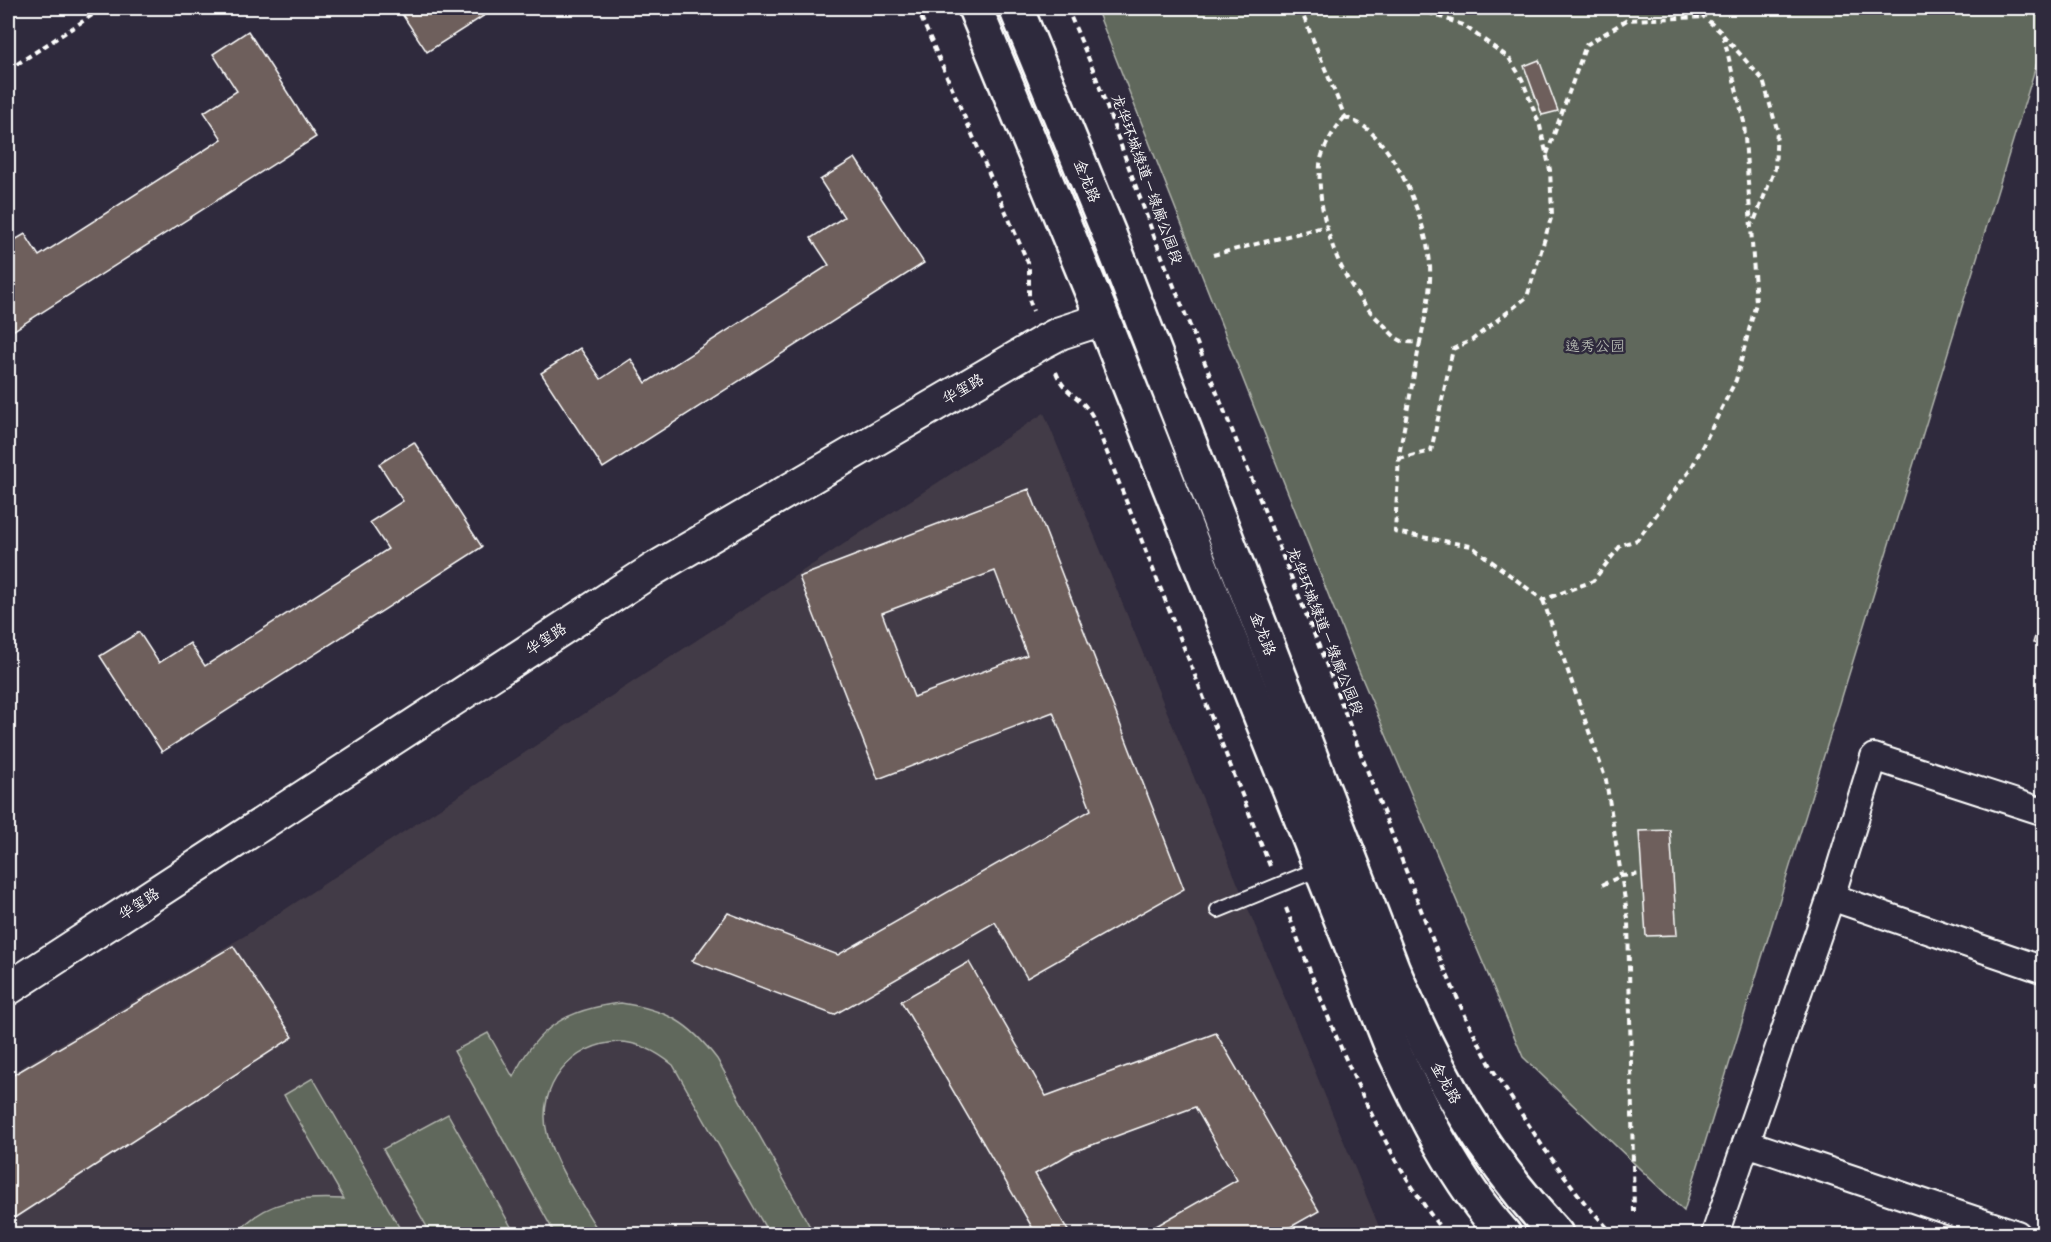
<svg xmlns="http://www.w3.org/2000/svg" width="2051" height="1242" viewBox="0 0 2051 1242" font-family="Kalam,'LXGW WenKai TC',sans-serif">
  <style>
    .built { fill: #423a46 }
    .green { fill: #61685b; stroke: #b0b4ad; stroke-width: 1.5 }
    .building { fill: #6e5f5c; stroke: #fff; stroke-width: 1.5; fill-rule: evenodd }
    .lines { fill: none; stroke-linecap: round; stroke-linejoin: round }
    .service-casing { stroke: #fff; stroke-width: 18 }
    .minor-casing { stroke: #fff; stroke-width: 30 }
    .tertiary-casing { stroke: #fff; stroke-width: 36 }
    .secondary-casing { stroke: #fff; stroke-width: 38 }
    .path { stroke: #fff; stroke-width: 4; stroke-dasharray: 6 4.5; stroke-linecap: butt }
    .service { stroke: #2f2a3d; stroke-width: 14 }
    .minor { stroke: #2f2a3d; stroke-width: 26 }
    .tertiary { stroke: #2f2a3d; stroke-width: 32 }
    .secondary { stroke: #2f2a3d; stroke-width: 33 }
    .labels { text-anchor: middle; stroke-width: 5; stroke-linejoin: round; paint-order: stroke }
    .street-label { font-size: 15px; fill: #fff; stroke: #2f2a3d }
    .park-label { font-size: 15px; fill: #b0b4ad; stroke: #2f2a3d }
  </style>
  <rect width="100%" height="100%" fill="#2f2a3d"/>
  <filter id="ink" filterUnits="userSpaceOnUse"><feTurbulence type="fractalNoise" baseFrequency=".0167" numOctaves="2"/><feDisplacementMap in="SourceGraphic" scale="12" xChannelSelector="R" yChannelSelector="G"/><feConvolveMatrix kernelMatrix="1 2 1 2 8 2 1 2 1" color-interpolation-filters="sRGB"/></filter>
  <g filter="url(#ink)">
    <polygon class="built" points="1044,413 1382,1234 8,1234 8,1075 246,935"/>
    <g class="green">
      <polygon points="1096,8 2043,8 2043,43 1684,1211 1523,1057 1353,657"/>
      <path d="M621 1003C667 1010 689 1022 717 1059L814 1234H769L673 1065C657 1052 640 1042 619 1042 572 1043 536 1087 547 1133 553 1162 584 1207 600 1234H555L454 1051 488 1033 513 1077C537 1027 567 1009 621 1003Z"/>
      <path d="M313 1078 403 1234H341L319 1231 297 1234H237C264 1199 303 1197 344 1199L284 1095Z"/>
      <polygon points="448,1114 514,1232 508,1234 431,1234 383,1149"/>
    </g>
    <g class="building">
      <polygon points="398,8 496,8 427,52"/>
      <polygon points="248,31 316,137 8,334 8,244 25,234 39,256 222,139 204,112 237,91 213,54"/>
      <polygon points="1539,60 1558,111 1542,115 1524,66"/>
      <polygon points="855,158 924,263 603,468 541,373 580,348 601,379 631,359 646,383 829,265 811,238 844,217 820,180"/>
      <polygon points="414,442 482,547 162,752 100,656 139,632 159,663 190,643 205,666 388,549 370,522 403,501 379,464"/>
      <path d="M1029 489 1184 889 1027 978 995 922 834 1015 692 961 728 913 838 955 1091 810 1053 712 878 779 799 577ZM995 571 1027 655 914 697 882 613Z"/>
      <polygon points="2044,608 2044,646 2033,643"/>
      <polygon points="1670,830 1677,935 1646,936 1639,831"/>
      <polygon points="233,946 293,1037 8,1222 8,1078"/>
      <polygon points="969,962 1046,1096 1216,1033 1319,1211 1278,1234 1142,1234 1237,1180 1195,1107 1073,1152 1035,1174 1070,1234 1036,1234 901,1001"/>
    </g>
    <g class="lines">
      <g class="service-casing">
        <polyline id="service" points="1218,910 1321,868"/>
      </g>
      <g class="minor-casing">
        <g id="minor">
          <polyline points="1831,897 1874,757 2044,812"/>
          <polyline points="1715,1234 1746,1143"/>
          <polyline points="2017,1234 1746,1143 1831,897 2044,970"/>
        </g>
      </g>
      <g class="tertiary-casing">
        <polyline id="tertiary" points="8,989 654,569 1043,342 1060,333 1103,319"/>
      </g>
      <g class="secondary-casing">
        <g id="secondary">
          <path d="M975 8 1103 319 1391 1045C1422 1111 1455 1180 1504 1234"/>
          <path d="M1016 8 1109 234 1393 970C1437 1074 1479 1151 1556 1234"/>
        </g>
      </g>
      <g class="path">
        <polyline points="917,8 1029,265 1029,299 1033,311"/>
        <polyline points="1067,8 1093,69 1155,239 1327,666 1440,959 1468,1022 1493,1070 1543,1147 1584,1202 1613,1234"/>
        <polyline points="1300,8 1345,117"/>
        <polyline points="1723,35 1763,80 1777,129 1775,169 1753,224"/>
        <polyline points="8,70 103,8"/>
        <path d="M1345 117C1351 120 1360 123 1366 128 1399 155 1422 213 1429 255 1433 284 1426 314 1420 342 1415 342 1407 343 1402 341 1396 339 1389 331 1385 326 1343 290 1316 221 1320 165 1321 150 1335 128 1345 117Z"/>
        <polyline points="1547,154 1586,45 1627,20 1704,17"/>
        <polyline points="1213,255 1327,226"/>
        <polyline points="1420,342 1399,455 1395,532 1471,546 1543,600 1593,581 1621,545 1637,540 1691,469 1736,380 1756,303 1744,122 1723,34 1694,8"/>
        <path d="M1056 372C1065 396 1080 394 1093 417L1270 866"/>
        <polyline points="1399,459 1431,451 1453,349 1472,340 1527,297 1552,215 1550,170 1540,126 1522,79 1509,58 1463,25 1416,8"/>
        <polyline points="1543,600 1606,780 1628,919 1634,1212"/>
        <polyline points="1602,885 1621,876 1642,874"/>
        <path d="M1286 908C1329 1021 1371 1137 1445 1234"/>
      </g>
      <use href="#service" class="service"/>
      <use href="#minor" class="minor"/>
      <use href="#tertiary" class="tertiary"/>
      <use href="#secondary" class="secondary"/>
    </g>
  </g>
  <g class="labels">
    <g class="street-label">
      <text transform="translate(1147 179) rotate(70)" y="5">龙华环城绿道－绿廊公园段</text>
      <text transform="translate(1087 181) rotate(68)" y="5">金龙路</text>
      <text transform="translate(963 389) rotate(-30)" y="5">华玺路</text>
      <text transform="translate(1325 631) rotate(68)" y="5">龙华环城绿道－绿廊公园段</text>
      <text transform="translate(1263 634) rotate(69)" y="5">金龙路</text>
      <text transform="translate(546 639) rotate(-33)" y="5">华玺路</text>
      <text transform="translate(139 904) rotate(-33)" y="5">华玺路</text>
      <text transform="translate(1446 1083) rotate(61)" y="5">金龙路</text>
    </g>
    <g class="park-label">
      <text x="1595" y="351">逸秀公园</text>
    </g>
  </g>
  <rect width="2051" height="1242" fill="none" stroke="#2f2a3d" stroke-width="30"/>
  <rect x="15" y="15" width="2021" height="1212" fill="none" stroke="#fff" stroke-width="2" filter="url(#ink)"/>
</svg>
